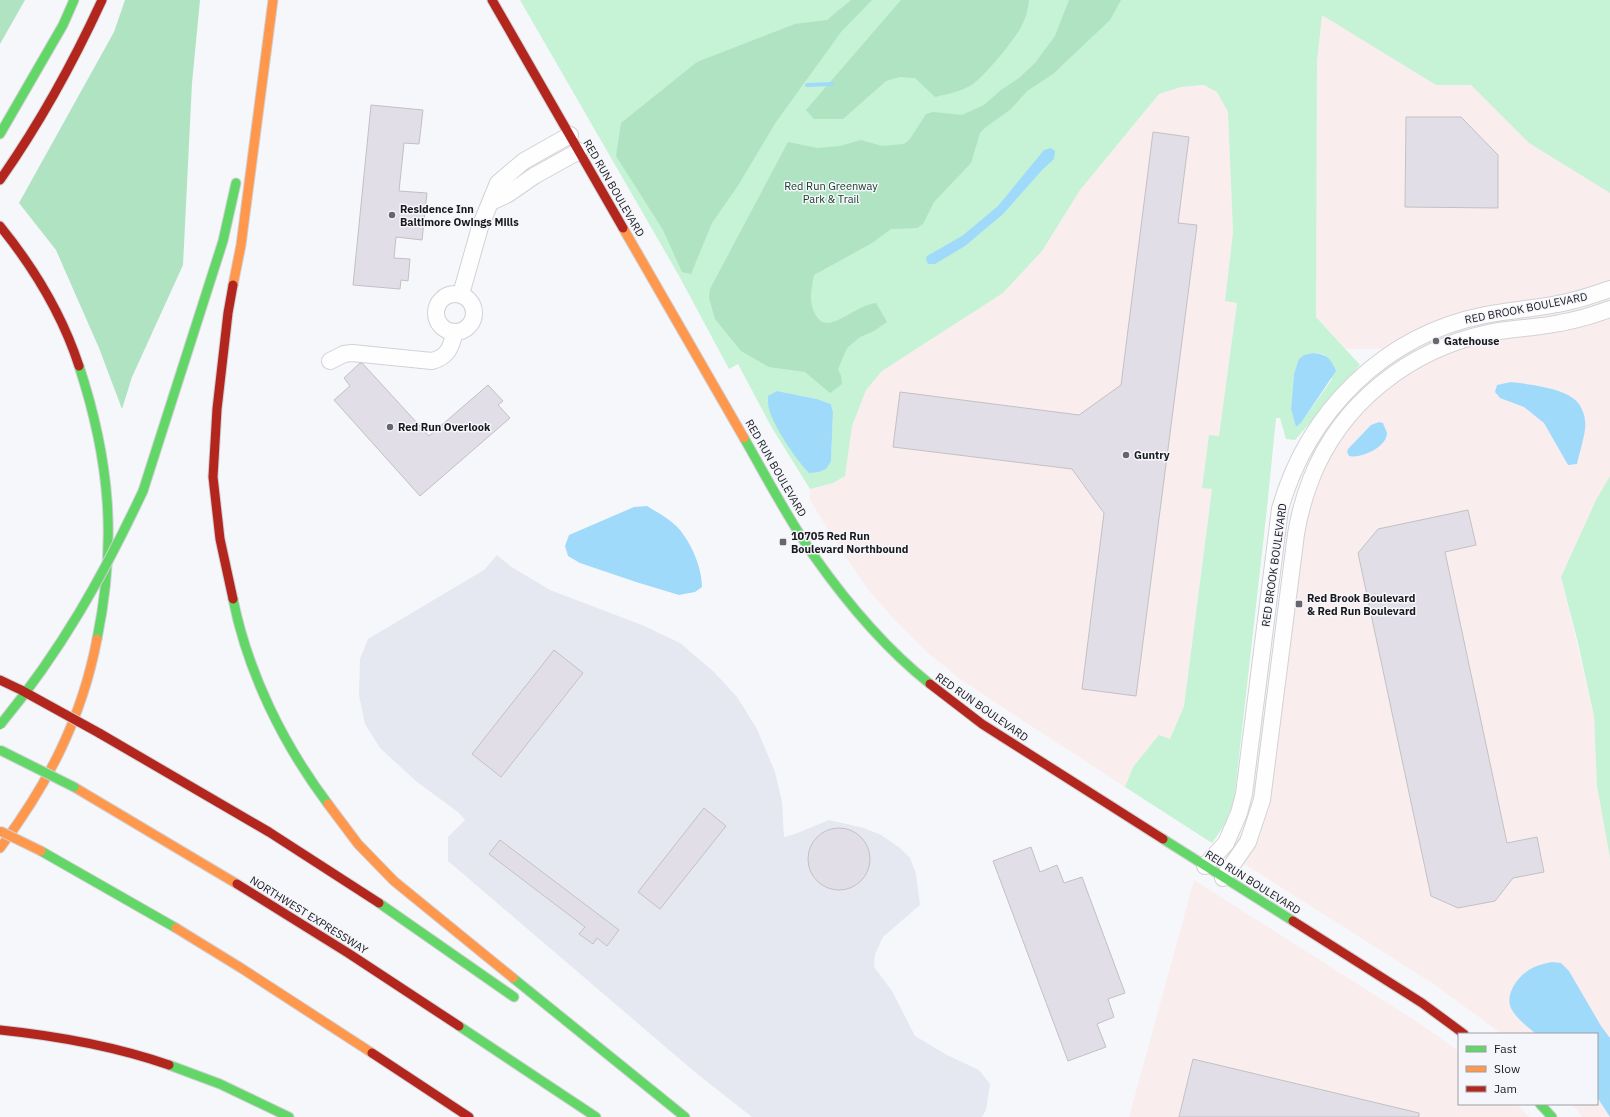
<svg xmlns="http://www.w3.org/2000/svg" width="1610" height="1117" viewBox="0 0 1610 1117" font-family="'IBM Plex Sans',sans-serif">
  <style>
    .commercial { fill: #f9eeed }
    .built { fill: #e6e8f1 }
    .green { fill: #c6f2d5; fill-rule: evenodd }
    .forest { fill: #afe3c2 }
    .water { fill: #a0dafb }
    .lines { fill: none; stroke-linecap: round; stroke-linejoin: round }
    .stream { stroke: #a0dafb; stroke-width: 4 }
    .building { fill: #e2dee7; stroke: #c1c1c3 }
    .street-casing { stroke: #d1d2d5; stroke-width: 18 }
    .fast-casing { stroke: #d1d2d5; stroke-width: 11 }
    .slow-casing { stroke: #d1d2d5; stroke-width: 11 }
    .jam-casing { stroke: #d1d2d5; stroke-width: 11 }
    .street { stroke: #fefefe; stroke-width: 16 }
    .fast { stroke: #63d668; stroke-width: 9 }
    .slow { stroke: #ff974d; stroke-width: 9 }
    .jam { stroke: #b3261e; stroke-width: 9 }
    .fast-bridge-casing { stroke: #d1d2d5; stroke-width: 11; stroke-linecap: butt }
    .slow-bridge-casing { stroke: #d1d2d5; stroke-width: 11; stroke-linecap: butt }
    .jam-bridge-casing { stroke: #d1d2d5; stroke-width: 11; stroke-linecap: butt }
    .fast-bridge { stroke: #63d668; stroke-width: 9 }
    .slow-bridge { stroke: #ff974d; stroke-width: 9 }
    .jam-bridge { stroke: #b3261e; stroke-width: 9 }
    .poi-dot { fill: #67676b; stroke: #f5f6fc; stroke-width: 1.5 }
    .labels { text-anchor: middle; stroke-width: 3; stroke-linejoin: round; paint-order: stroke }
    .park-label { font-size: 11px; fill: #184026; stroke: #f5f6fc }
    .street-label { font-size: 11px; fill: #1a1a1d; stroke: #f5f6fc }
    .poi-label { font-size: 11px; font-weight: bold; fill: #1a1a1d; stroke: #f5f6fc; text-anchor: start }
  </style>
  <rect width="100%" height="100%" fill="#f6f7fb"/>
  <g class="commercial">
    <polygon points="1322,14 1436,85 1471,85 1529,143 1610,193 1610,476 1596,500 1561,577 1594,716 1597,786 1610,858 1610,1117 1582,1117 1572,1104 1597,1104 1597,1034 1502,1034 1435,985 1227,853 1240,835 1253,797 1291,510 1313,452 1352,398 1385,371 1390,349 1346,349 1316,317 1317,62"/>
    <polygon points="1205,85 1217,92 1228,112 1233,232 1225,301 1237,303 1219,436 1209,435 1202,487 1212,489 1184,706 1170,739 1133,767 1125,787 964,682 928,653 893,618 870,592 838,546 810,500 810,489 833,483 845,476 852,426 866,390 882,371 1003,293 1042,251 1080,190 1159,94 1181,87"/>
    <polygon points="1194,880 1419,1023 1459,1051 1459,1104 1517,1104 1529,1117 1129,1117"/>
  </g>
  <polygon class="built" points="497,555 510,566 550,590 642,625 680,643 714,672 737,697 757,729 775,772 782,802 784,837 795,834 829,820 864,828 881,835 900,848 910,858 916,874 920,905 883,937 875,954 874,967 892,991 915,1036 947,1055 979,1070 990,1084 986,1110 982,1117 752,1117 696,1073 448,861 448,837 465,820 458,812 417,782 380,748 365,724 359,695 360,659 368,639 484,570"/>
  <g class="green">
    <path d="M520 0H1610V193L1529 143 1471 85H1436L1322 15 1317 62 1316 317 1360 365 1295 440 1286 439 1280 418H1276L1267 508 1234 801 1225 824 1212 843 1125 787 1133 767 1159 735 1170 739 1184 706 1212 489 1202 488 1209 435 1219 436 1237 303 1225 301 1233 232 1228 112 1217 92 1204 85 1181 87 1159 94 1080 190 1042 251 1003 293 882 371 866 390 852 426 845 476 833 483 810 489 772 428 738 364 729 369 678 274ZM1312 353 1324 354 1332 379 1301 423 1296 427 1291 409 1294 374 1304 355ZM777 391 817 399 831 404 833 412 831 461Z"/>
    <polygon points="1610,476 1610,858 1597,786 1594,716 1578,643 1561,577 1596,500"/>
  </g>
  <g class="forest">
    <polygon points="0,0 25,0 0,44"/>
    <polygon points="125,0 200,0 192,83 183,265 132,377 122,409 99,348 56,250 19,203 114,32"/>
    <polygon points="851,0 872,0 841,32 776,122 739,184 712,223 691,274 682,272 663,230 616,156 621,123 697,62 795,24 827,20"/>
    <path d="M901 0H1029C1028 9 1026 18 1021 27 1015 39 985 76 973 84 963 91 947 94 935 97L915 78 900 77 886 81 843 119H814L806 110Z"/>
    <path d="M1069 0H1121L1110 20 1053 74 1027 91 1011 109 986 127 980 133 971 163 934 202 923 224 917 228 891 229 872 243 814 275C811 290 808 304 817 317 819 320 823 323 827 323 840 323 859 305 876 303L887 322 874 331 860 337 847 348 838 369 841 376 842 384 830 393 805 372 769 367 741 351 715 319 709 298 710 289 788 142 817 148 840 146 861 140 882 146 904 144 910 139 926 114 933 112 962 115 984 105 1001 90 1019 78 1035 63 1055 36Z"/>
  </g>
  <g class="water">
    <polygon points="1051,148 1055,151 1054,159 1043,169 1003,214 965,246 935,264 928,264 926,259 927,256 962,236 998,206 1044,150"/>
    <path d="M1312 353C1326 354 1330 357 1336 371L1301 423 1296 427 1291 409 1294 374 1299 359 1304 355Z"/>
    <path d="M1511 382C1528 384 1562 388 1574 399 1580 403 1585 414 1585 421 1587 430 1579 454 1577 464L1568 465 1544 423 1524 407 1500 398 1495 392 1497 385Z"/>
    <path d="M777 391 817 399 831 404 833 412 831 461 826 469 819 472 809 473C796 460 774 427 769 409 768 405 768 401 768 396Z"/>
    <path d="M1379 422 1383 423C1384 426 1386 430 1387 433 1387 447 1361 459 1349 456L1347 452 1348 449 1371 425Z"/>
    <path d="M647 506C658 513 672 520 680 530 692 545 702 568 702 587L695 592 679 595 636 582 580 563 568 556 565 546 569 535 634 507Z"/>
    <path d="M1552 962 1561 963 1569 971 1601 1026 1610 1038V1117L1597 1097V1034H1536C1528 1027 1517 1019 1512 1010 1504 997 1516 979 1526 972 1533 966 1543 964 1552 962Z"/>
  </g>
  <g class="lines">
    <polyline class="stream" points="807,85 832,84"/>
  </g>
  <g class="building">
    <polygon points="371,105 423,110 419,144 404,143 399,191 427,193 422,240 396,237 394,258 410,259 408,281 401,280 400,289 353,285"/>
    <polygon points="1406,117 1461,117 1498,155 1498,208 1405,207"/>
    <polygon points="1153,132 1189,137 1178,223 1197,225 1136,696 1082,689 1104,513 1072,469 893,447 900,392 1079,415 1121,385"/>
    <polygon points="360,363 363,364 429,436 488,385 503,401 498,405 510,418 420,496 334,400 350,386 344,378"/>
    <polygon points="1468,510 1476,545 1445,552 1507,843 1537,837 1544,872 1513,878 1495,901 1458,908 1431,896 1358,553 1378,529"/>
    <polygon points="554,650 583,673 501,777 472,754"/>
    <polygon points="704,808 726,826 660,909 638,892"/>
    <circle cx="839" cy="859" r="31"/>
    <polygon points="500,840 619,930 607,946 597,938 593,944 579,934 585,927 489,854"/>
    <polygon points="1031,847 1040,872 1057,865 1064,883 1082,877 1125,993 1108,999 1114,1017 1097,1024 1106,1047 1068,1061 993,861"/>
    <polygon points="1193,1059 1419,1113 1419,1117 1179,1117"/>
  </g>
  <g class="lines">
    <g class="street-casing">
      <g id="street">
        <polyline points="491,202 508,194 534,176 579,151"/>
        <circle cx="455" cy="313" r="19"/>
        <polyline points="461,294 480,227 498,183 524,161 570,135"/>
        <path d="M330 361 344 354 352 353 432 361C448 357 451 347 455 332"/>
        <path d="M1205 866 1226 843 1239 813 1244 794 1280 509C1308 411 1384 335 1485 315 1509 310 1534 309 1557 304 1575 301 1593 295 1610 289"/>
        <path d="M1223 878 1248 842 1262 800 1296 534C1299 516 1304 497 1311 479 1341 403 1409 350 1488 333 1512 328 1537 328 1560 323 1577 320 1594 315 1610 309"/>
      </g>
    </g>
    <g class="fast-casing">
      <g id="fast">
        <polyline points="0,134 63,25 74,0"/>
        <path d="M79 366C110 460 117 542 97 639"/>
        <path d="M744 438C767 478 788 519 814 556 847 603 885 648 930 684"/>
        <polyline points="143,491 223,241 236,183"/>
        <path d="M233 599C248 673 283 744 328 804"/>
        <polyline points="1163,839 1293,921"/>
        <polyline points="41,851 176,928"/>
        <polyline points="379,903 514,997"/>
        <polyline points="513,978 685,1117"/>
        <polyline points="459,1026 596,1117"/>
        <polyline points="169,1065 220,1084 289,1117"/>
        <polyline points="1540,1104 1552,1117"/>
      </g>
    </g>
    <g class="slow-casing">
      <g id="slow">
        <polyline points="623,228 744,438"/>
        <polyline points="233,285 241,245 273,0"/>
        <polyline points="74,787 237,884"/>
        <polyline points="328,804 358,844 394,881 513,978"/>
        <path d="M0 848C48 784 82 718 97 639"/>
        <polyline points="176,928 241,968 372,1053"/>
      </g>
    </g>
    <g class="jam-casing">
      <g id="jam">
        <polyline points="492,0 623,228"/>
        <path d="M0 180C40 123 73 63 102 0"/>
        <path d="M0 226C34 268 62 314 79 366"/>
        <polyline points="233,599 220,539 213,477 217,409 228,313 233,285"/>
        <polyline points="0,680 21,690"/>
        <polyline points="930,684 982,724 1163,839"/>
        <polyline points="99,733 269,832 379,903"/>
        <polyline points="237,884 348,953 459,1026"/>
        <polyline points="1293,921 1422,1003 1464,1034"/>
        <path d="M0 1030C58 1036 114 1046 169 1065"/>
        <polyline points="372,1053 469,1117"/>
      </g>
    </g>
    <use href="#street" class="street"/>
    <use href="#fast" class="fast"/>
    <use href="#slow" class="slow"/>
    <use href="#jam" class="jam"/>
    <g class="fast-bridge-casing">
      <g id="fast-bridge">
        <path d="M0 725C61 651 102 578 143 491"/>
        <polyline points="0,750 74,787"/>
      </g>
    </g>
    <g class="slow-bridge-casing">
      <polyline id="slow-bridge" points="0,831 41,851"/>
    </g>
    <g class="jam-bridge-casing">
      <polyline id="jam-bridge" points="21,690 99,733"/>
    </g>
    <use href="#fast-bridge" class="fast-bridge"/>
    <use href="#slow-bridge" class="slow-bridge"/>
    <use href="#jam-bridge" class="jam-bridge"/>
  </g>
  <g class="poi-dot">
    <circle cx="392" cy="215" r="4"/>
    <circle cx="1436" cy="341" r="4"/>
    <circle cx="390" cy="427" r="4"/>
    <circle cx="1126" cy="455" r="4"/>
    <rect x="779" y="538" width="8" height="8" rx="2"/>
    <rect x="1295" y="600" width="8" height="8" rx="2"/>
  </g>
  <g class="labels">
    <g class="park-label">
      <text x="831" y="190">Red Run Greenway<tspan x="831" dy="13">Park &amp; Trail</tspan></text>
    </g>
    <g class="street-label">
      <text transform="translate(614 188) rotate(60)" y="4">RED RUN BOULEVARD</text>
      <text transform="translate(1526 308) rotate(-11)" y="4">RED BROOK BOULEVARD</text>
      <text transform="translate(776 468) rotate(60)" y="4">RED RUN BOULEVARD</text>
      <text transform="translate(1274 565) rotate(-82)" y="4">RED BROOK BOULEVARD</text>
      <text transform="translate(982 707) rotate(35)" y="4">RED RUN BOULEVARD</text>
      <text transform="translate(1253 882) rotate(32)" y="4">RED RUN BOULEVARD</text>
      <text transform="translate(309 915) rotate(32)" y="4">NORTHWEST EXPRESSWAY</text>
    </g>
    <g class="poi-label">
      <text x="400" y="213">Residence Inn<tspan x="400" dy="13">Baltimore Owings Mills</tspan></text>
      <text x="1444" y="345">Gatehouse</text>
      <text x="398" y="431">Red Run Overlook</text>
      <text x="1134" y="459">Guntry</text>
      <text x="791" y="540">10705 Red Run<tspan x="791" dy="13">Boulevard Northbound</tspan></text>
      <text x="1307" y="602">Red Brook Boulevard<tspan x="1307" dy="13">&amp; Red Run Boulevard</tspan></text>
    </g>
  </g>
  <rect x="1458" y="1033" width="140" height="72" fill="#f5f6fc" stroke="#9d9ea3"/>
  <rect x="1466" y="1046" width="20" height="6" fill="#63d668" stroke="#9d9ea3"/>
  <text x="1494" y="1053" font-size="12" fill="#1a1a1d">Fast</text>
  <rect x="1466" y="1066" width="20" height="6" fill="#ff974d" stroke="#9d9ea3"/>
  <text x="1494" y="1073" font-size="12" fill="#1a1a1d">Slow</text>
  <rect x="1466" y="1086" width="20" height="6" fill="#b3261e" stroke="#9d9ea3"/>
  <text x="1494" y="1093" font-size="12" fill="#1a1a1d">Jam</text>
</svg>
